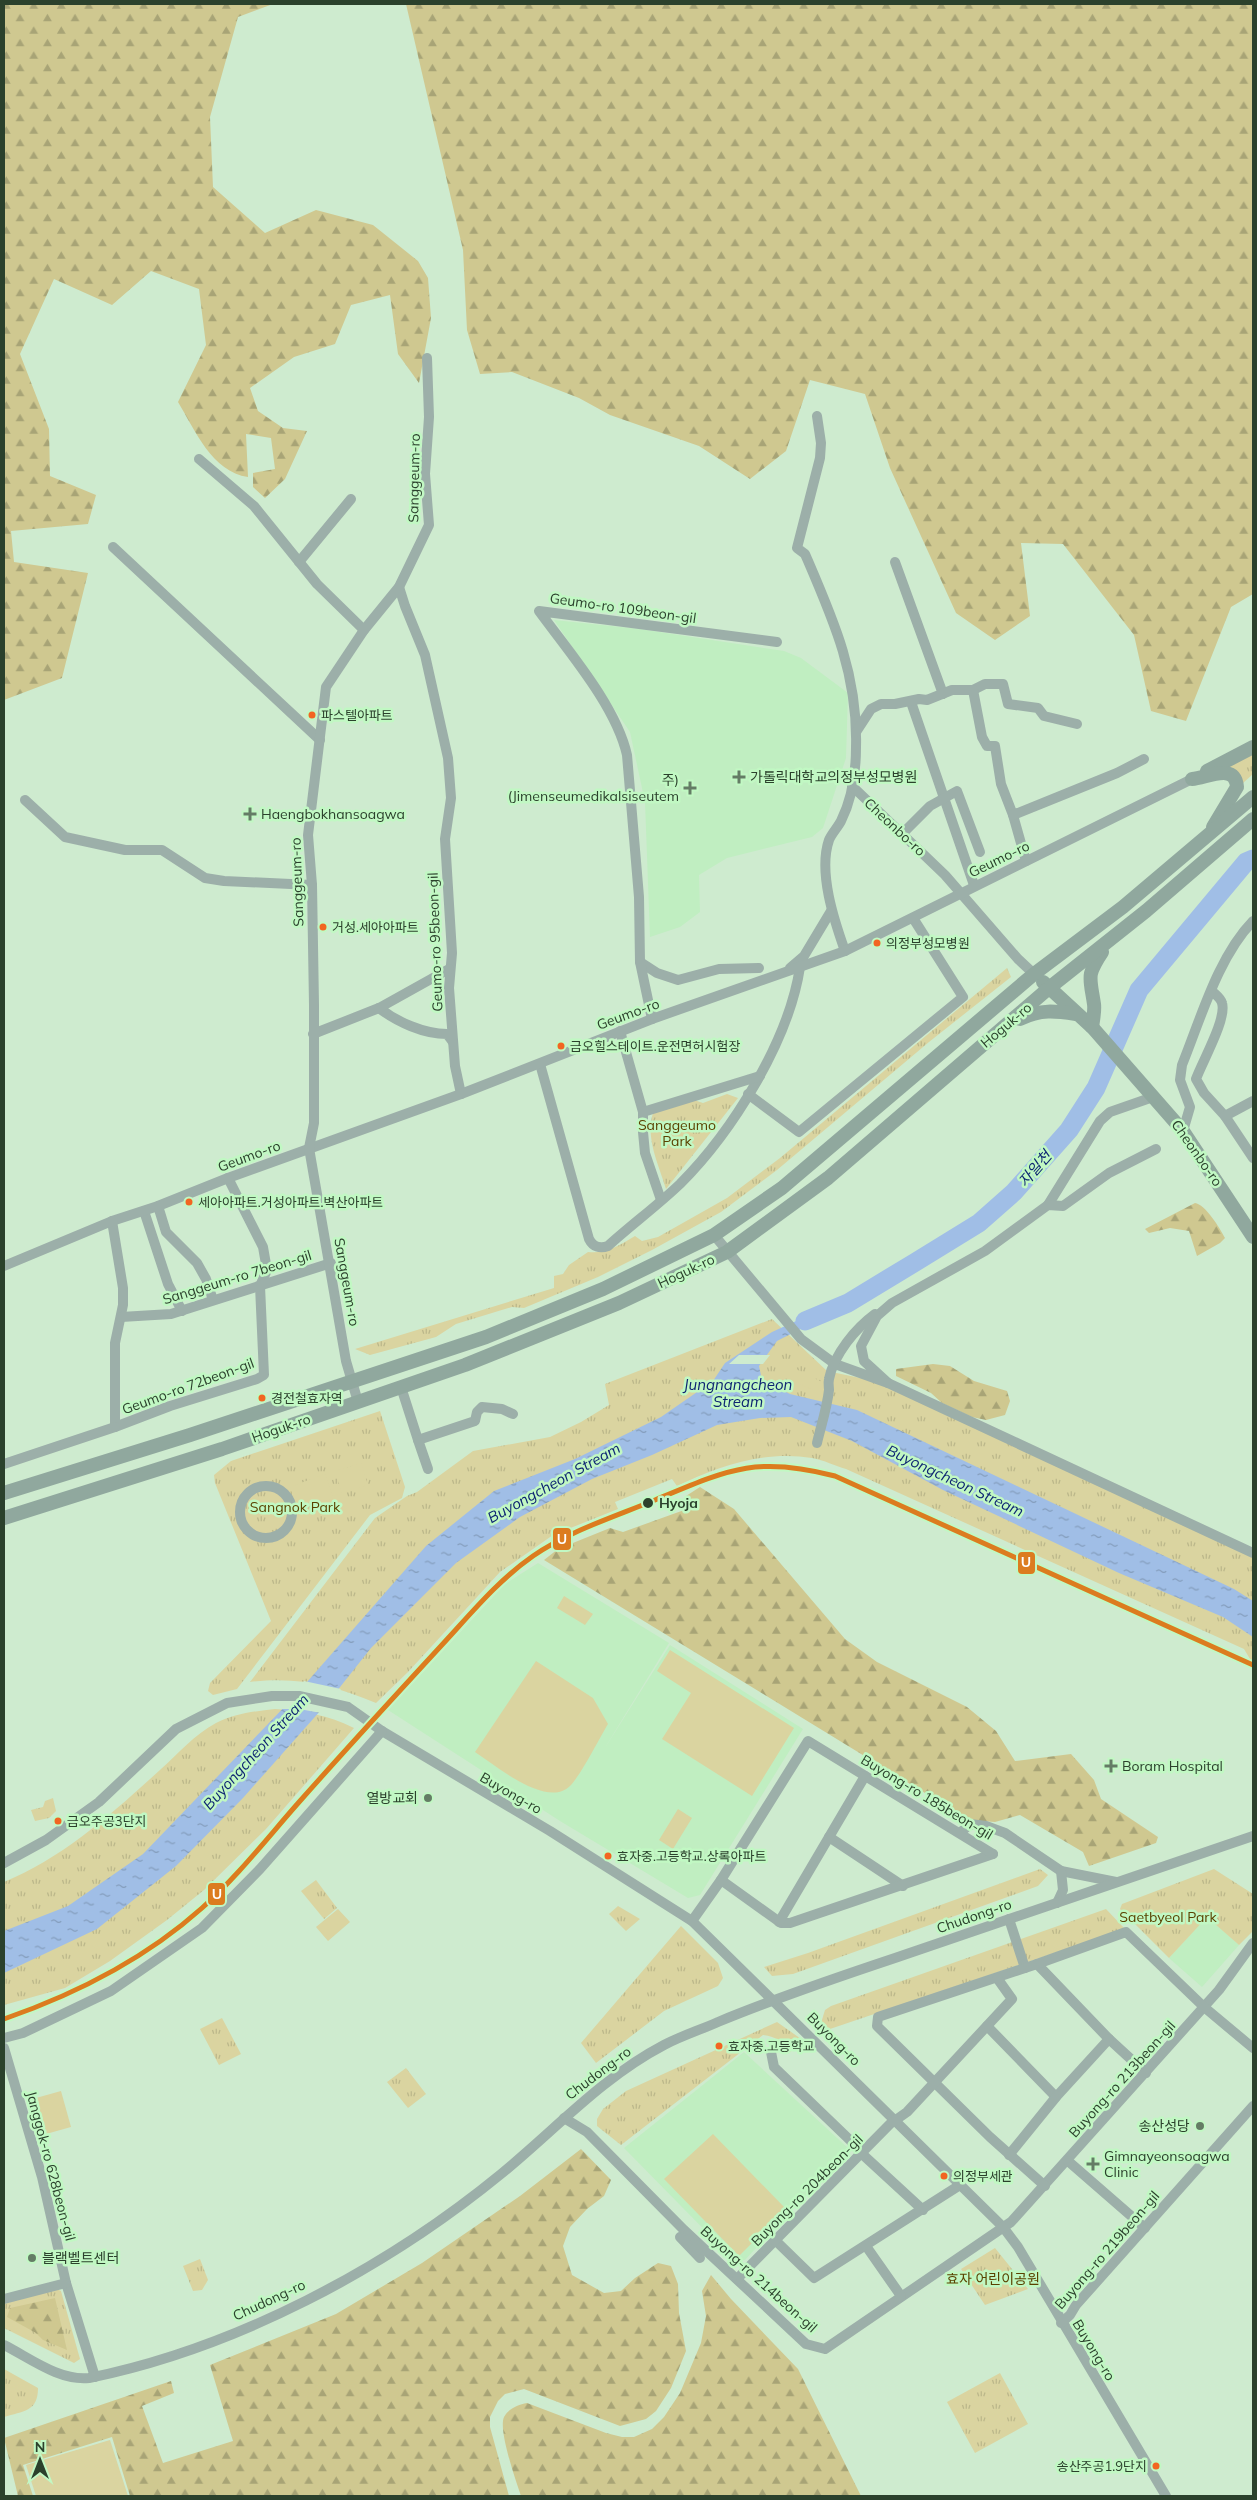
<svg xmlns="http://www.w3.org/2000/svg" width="1257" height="2500" viewBox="0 0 1257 2500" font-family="Mulish,'Noto Sans KR',sans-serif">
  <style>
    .built { fill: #c0eec1 }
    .grass { fill: url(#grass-tufts) }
    .forest { fill: url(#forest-firs) }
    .garden { fill: #dad4a0 }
    .water { fill: url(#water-ripples) }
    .pier { fill: #ceebcf }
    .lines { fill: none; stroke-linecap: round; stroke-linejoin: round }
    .river { stroke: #a0bee6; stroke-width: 19 }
    .minor { stroke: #9cafa9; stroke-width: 10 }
    .major { stroke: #90a89e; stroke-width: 14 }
    .rail-1-casing { stroke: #c1f8c3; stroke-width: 9 }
    .rail-1 { stroke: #dc7c1f; stroke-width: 5 }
    .bus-dot { fill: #f26522; stroke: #c1f8c3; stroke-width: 2 }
    .poi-dot { fill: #647c65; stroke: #c1f8c3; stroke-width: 2 }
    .stop-dot { fill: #2b412c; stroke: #c1f8c3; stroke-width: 2 }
    .labels { text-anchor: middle; stroke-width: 5; stroke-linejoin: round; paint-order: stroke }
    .bus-label { font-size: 13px; fill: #2b412c; stroke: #c1f8c3; text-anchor: start }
    .street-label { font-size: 14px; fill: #2b412c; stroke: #c1f8c3 }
    .poi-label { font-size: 14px; fill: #2b412c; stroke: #c1f8c3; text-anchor: start }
    .park-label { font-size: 14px; fill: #5a4200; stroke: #c1f8c3 }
    .stop-label { font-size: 14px; font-weight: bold; fill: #2b412c; stroke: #c1f8c3; text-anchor: start }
    .water-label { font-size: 15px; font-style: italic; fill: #0d2472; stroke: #c1f8c3 }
    .line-badge { stroke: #c1f8c3; stroke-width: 2 }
    .badge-label { font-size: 14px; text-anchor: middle; font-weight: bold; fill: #fff }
  </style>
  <defs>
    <pattern id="grass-tufts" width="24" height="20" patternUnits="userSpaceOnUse" patternTransform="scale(1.25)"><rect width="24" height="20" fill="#dad4a0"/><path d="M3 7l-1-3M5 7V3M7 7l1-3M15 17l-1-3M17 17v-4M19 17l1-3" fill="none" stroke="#bbb78a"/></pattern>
    <pattern id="forest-firs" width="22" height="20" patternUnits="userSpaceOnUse" patternTransform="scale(1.25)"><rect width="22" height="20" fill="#cfc890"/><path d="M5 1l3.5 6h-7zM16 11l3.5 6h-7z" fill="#a8a476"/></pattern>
    <pattern id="water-ripples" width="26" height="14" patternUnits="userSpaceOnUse" patternTransform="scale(1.25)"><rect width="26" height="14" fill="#a0bee6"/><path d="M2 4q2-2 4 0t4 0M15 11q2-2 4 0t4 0" fill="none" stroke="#839cbb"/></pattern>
  </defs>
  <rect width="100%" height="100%" fill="#ceebcf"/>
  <g class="built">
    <polygon points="554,620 640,629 784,651 801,658 848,693 846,758 823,828 812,837 727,858 699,875 700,912 680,927 650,937 645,802 630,732"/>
    <polygon points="538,1563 669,1643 603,1751 670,1645 803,1729 700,1895 688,1898 560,1821 388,1710 505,1584"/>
    <polygon points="1207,1916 1239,1945 1202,1987 1169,1958"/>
    <polygon points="744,2052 849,2149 848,2158 796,2205 745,2260 735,2261 624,2148"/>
  </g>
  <g class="grass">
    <polygon points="1253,753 1253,774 1242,784 1227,767"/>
    <path d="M1007 968 1011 977 929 1042 777 1170 721 1212 652 1250 598 1277 524 1308 512 1307 456 1324 436 1337 370 1355 355 1349 554 1288V1276L563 1274 569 1265 588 1252C606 1254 620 1245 635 1236L642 1241 658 1237 727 1198 780 1158Z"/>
    <path d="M727 1094 738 1098 666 1189C659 1165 645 1138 653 1113L694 1100 703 1103Z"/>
    <path d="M772 1319 827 1371 865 1379 890 1388 1253 1557V1664L1244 1649 846 1469C835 1466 824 1460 812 1458 765 1450 719 1466 677 1486L672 1479 615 1502 618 1509 553 1535 500 1572 408 1672 376 1703C333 1685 297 1676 250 1682L375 1518 407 1496 417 1492 473 1451 550 1437 581 1422 609 1405 605 1384Z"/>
    <polygon points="380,1411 405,1487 402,1498 370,1515 237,1689 213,1695 208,1691 210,1683 271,1621 215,1483 214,1475 231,1461"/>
    <path d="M275 1709C304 1711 328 1715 354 1728L266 1829 204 1890 167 1920 110 1961 65 1988 4 2005V1882C63 1858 114 1812 161 1769 179 1753 194 1735 216 1723 234 1714 255 1711 275 1709Z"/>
    <polygon points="53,1798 56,1811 49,1818 35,1821 31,1810 43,1807 45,1801"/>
    <polygon points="1040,1869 1048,1875 1038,1886 793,1974 772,1976 764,1967 808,1953"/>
    <polygon points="1214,1869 1253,1894 1253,1931 1239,1945 1207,1917 1169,1958 1120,1909 1122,1904"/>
    <polygon points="316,1880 337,1908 324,1919 301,1891"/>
    <polygon points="618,1906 640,1919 626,1931 609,1914"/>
    <polygon points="1106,1909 1125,1929 830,2029 821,2023 825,2010 831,2006"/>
    <polygon points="681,1926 718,1963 723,1978 718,1986 664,2011 596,2063 581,2043"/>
    <polygon points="222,2018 241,2054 219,2065 200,2029"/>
    <path d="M777 2022 804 2041 789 2053C782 2041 777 2037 763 2035L621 2145 597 2126V2119L603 2109 626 2091Z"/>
    <polygon points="406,2068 426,2094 408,2108 387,2082"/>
    <polygon points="995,2248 1028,2289 985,2305 961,2269"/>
    <polygon points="200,2259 208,2280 202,2290 193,2291 183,2266"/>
    <polygon points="54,2288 61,2291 80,2359 74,2363 4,2328 4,2304"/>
    <path d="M4 2369 38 2388C38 2412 23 2411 4 2417Z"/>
    <polygon points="1000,2373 1028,2424 975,2453 947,2402"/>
  </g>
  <g class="forest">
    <path d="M4 4H273L238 17 210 117 213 187 265 233 316 210 373 225 418 261 428 278 431 318 419 383 398 354 390 295 351 305 335 344 294 357 250 388 258 411 283 428 307 431 285 479 265 498 253 487V473L275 469 271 438 246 434 248 477C212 472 195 430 178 402L206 345 199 289 151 271 112 305 54 279 20 354 49 429 50 476 96 495 88 524 11 531 14 562 88 573 62 678 4 700Z"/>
    <polygon points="406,4 1253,4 1253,594 1231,607 1186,721 1151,711 1134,635 1063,544 1021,543 1030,616 995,640 956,613 890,468 865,394 810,380 786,451 750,479 699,446 610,415 579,398 512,372 480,374 467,330 463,250"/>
    <path d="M1195 1203C1205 1204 1220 1228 1225 1238L1220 1243 1197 1256 1189 1231 1170 1228 1149 1233 1145 1229Z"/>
    <polygon points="933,1364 950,1366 974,1381 1007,1391 1010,1401 1005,1415 986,1420 972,1417 942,1403 931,1393 896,1376 896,1369"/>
    <polygon points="700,1487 734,1509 845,1639 877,1662 967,1707 996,1731 1015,1761 1071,1754 1094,1780 1101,1799 1158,1837 1156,1843 1089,1866 1083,1852 1020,1815 995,1822 969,1820 544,1560 558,1549 610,1528 623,1532 687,1509 686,1496"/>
    <polygon points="581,2149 611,2180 604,2196 587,2209 570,2227 563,2246 572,2275 604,2293 621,2291 635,2278 658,2263 671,2266 678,2284 679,2313 686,2351 671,2388 656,2411 646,2419 620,2426 524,2389 505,2394 498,2401 490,2417 490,2427 509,2496 130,2496 112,2437 23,2465 33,2496 18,2496 4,2438 171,2381 174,2393 142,2406 163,2463 233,2441 210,2365 336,2314 422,2263 520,2196"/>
    <path d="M711 2275 731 2299 798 2369 861 2496H521C516 2481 498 2430 504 2417 509 2408 518 2405 527 2403L606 2433 622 2437H634L652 2429 664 2417 680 2393 701 2343 706 2316 702 2291Z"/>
    <polygon points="55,2298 67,2350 43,2340 36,2333 7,2317 10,2308"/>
  </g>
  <g class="garden">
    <polygon points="794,1368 826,1384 823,1389 817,1392 790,1379"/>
    <polygon points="361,1463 368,1485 342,1493 335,1471"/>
    <polygon points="325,1474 333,1498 298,1510 290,1487"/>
    <polygon points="564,1596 593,1614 585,1625 557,1608"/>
    <polygon points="670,1650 794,1728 752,1796 662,1739 691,1693 657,1671"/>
    <path d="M536 1661 593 1698 608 1724C599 1739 581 1775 570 1786 547 1809 495 1765 475 1752Z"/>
    <polygon points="678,1809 692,1818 673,1849 659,1840"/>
    <polygon points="338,1909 350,1922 328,1941 316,1927"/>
    <polygon points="61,2091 71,2127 46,2134 36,2098"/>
    <polygon points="713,2134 786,2209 739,2256 664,2179"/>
    <polygon points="110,2440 128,2496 36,2496 26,2465"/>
  </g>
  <polygon class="water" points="827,1307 830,1314 777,1341 759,1366 762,1380 790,1394 857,1410 1234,1589 1253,1601 1253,1637 1223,1617 1119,1573 943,1490 852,1441 791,1417 760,1418 717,1425 652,1455 592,1479 520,1517 456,1563 371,1648 329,1701 243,1798 176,1866 97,1929 4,1973 4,1931 68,1906 143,1854 293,1698 426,1546 494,1491 575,1459 661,1417 713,1381 725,1363 772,1332"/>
  <g class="pier">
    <polygon points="739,1355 770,1355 763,1364 729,1364"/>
    <polygon points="304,1681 341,1689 321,1713 299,1709 279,1709"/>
  </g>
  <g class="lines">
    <polyline class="river" points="805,1321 848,1303 914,1263 979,1223 1014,1192 1069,1130 1096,1088 1139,990 1246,862 1253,859"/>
    <g class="minor">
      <path d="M817 416 821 443 820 458 797 548 805 554C833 619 858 674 856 747 856 770 852 799 841 821 838 827 832 833 829 840 818 872 834 920 845 951"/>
      <polyline points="199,459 254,506 317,584 364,630"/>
      <polyline points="113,547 320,740"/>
      <polyline points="299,562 351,499"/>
      <polyline points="895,562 943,694"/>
      <polyline points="399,587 405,606 425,655 448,758 451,798 445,839 452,953 449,988 455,1066 461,1094"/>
      <polyline points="973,690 985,684 1003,684 1008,704 1038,708 1044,716 1077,724"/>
      <polyline points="911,702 974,885"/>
      <polyline points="856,732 871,709 881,704 895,704 919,699 927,700 952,690 973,690 982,737 987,746 995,746 1001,784 1013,815 1026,861"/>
      <polyline points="852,786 945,875 1018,959 1034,974"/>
      <polyline points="25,800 65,837 125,850 162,850 205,878 224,881 312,885"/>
      <polyline points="1013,815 1117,773 1144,759"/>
      <polyline points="903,833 930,806 957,791 980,852"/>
      <polyline points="640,962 657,973 678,980 719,969 759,968"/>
      <polyline points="790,968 804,956 831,911"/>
      <path d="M1212 991C1216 995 1221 998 1222 1003 1227 1019 1202 1062 1196 1079L1204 1093 1225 1116 1253 1158"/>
      <path d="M379 1008C397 1022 424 1034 447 1034L453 1042"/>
      <path d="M652 1019 640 962 639 897 627 755C616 706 569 652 539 611L777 642"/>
      <polyline points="620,1031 643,1112 643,1132 645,1153 661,1200"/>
      <polyline points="313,1034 379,1008 449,969"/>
      <path d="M540 1064 589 1239C593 1247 600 1249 608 1246 631 1225 657 1206 680 1184 732 1132 789 1041 800 967"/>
      <polyline points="748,1094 799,1132 963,997 913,918"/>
      <polyline points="643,1112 760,1076"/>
      <polyline points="1225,1116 1253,1101"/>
      <path d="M1183 1131 1190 1107 1180 1080 1182 1065C1201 1018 1218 957 1253 921"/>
      <polyline points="1048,1205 1100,1121 1110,1112 1153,1097"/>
      <polyline points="158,1206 166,1232 197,1263 206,1279 213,1300"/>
      <polyline points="144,1211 168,1284 182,1311"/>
      <polyline points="112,1221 123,1288 123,1305 115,1343 115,1427 170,1406 257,1379 264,1375 260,1286 267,1270 263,1247 228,1178"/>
      <polyline points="714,1235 801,1339 835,1364 888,1383 864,1361 861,1346 877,1316 892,1303 985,1251 1048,1205 1063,1206 1109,1173 1156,1149"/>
      <polyline points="4,1266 112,1221 158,1206 228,1178 461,1094 652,1019 845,951 1192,779"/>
      <polyline points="121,1317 171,1314 331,1263"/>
      <polyline points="888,1383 1253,1553"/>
      <polyline points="401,1387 418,1440 475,1421 477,1412 482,1407 502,1409 513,1414"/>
      <polyline points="358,1402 346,1361 309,1148 314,1123 314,1005 312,885 308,835 326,687 364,630 399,587 429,525 425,474 429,417 427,358"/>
      <polyline points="418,1440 428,1469"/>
      <path d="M817 1443C821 1426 827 1408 829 1390 829 1387 828 1383 829 1379 834 1354 856 1328 875 1314"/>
      <polyline points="4,1464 115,1427"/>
      <circle cx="266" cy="1512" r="26"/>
      <polyline points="960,1833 970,1824 986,1826 1005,1833 1061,1871 1116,1882"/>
      <polyline points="829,1837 903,1886"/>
      <polyline points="4,1863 46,1840 99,1802 176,1729 227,1703 272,1696 299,1696 348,1707 382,1731 550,1831 692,1921 1003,2227 1018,2247 1166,2496"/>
      <polyline points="721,1880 781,1923 790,1923 993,1854"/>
      <polyline points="1057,1903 1063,1890 1061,1871"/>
      <polyline points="1009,1919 1025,1968"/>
      <polyline points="692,1921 721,1880 808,1741 993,1854"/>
      <polyline points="779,1922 865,1776"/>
      <polyline points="1037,1964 1109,2039 1146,2073"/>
      <polyline points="987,2026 1056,2097"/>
      <polyline points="4,2038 23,2033 111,1991 202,1928 260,1869 382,1731"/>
      <polyline points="4,2048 42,2177 66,2283 95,2377"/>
      <polyline points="771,2052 774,2067 854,2144 861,2153 923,2210"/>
      <polyline points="564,2118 587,2132 684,2230 806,2344 825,2349 1011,2222 1219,1990 1253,1943"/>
      <polyline points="1009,2155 1056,2097 1109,2039"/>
      <polyline points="1068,2161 1145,2228"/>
      <polyline points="1045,2186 990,2137 877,2026 878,2017 1037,1964 1126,1932 1204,2007 1253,2048"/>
      <polyline points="680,2237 700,2258"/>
      <polyline points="776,2241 814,2278 960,2185"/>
      <polyline points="866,2246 901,2296"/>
      <polyline points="737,2279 890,2124 907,2112 1012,1999 997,1978"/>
      <polyline points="4,2299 66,2283"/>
      <polyline points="1061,2323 1070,2315 1076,2305 1253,2106"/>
      <path d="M4 2345C30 2358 59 2381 89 2378 236 2348 385 2269 501 2174 555 2130 601 2078 664 2045 681 2036 700 2030 718 2022 776 1998 835 1978 895 1958 1015 1917 1134 1876 1253 1836"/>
    </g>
    <g class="major">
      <polyline points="1207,771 1253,747"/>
      <path d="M1192 779C1207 778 1235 762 1237 787L1213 827"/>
      <polyline points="1043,982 1092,1027 1183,1131 1253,1237"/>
      <path d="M1020 1019C1041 1009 1055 1011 1076 1014"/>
      <path d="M1092 1027C1093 1020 1095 1011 1094 1004 1090 977 1086 976 1102 952"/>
      <polyline points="4,1493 190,1435 486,1337 603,1289 714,1235 782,1188 1034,974 1123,907 1253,797"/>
      <polyline points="4,1518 222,1449 465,1365 619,1303 727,1252 828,1178 1049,988 1146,911 1253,819"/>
    </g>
    <g class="rail-1-casing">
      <path id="rail-1" d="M4 2019C76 1994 145 1959 202 1908 238 1876 268 1837 300 1801 346 1749 393 1698 440 1647 469 1616 497 1581 533 1556 569 1531 614 1517 655 1500 727 1470 756 1455 835 1476L1253 1665"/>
    </g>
    <use href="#rail-1" class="rail-1"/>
  </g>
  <g class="bus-dot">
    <circle cx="312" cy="715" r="4.5"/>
    <circle cx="323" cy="927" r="4.5"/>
    <circle cx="877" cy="943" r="4.5"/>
    <circle cx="561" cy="1046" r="4.5"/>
    <circle cx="189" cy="1202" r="4.5"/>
    <circle cx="262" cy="1398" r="4.5"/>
    <circle cx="58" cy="1821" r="4.5"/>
    <circle cx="608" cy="1856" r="4.5"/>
    <circle cx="719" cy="2046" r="4.5"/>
    <circle cx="944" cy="2176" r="4.5"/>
    <circle cx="1156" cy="2466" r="4.5"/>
  </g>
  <g class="poi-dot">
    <path d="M736.5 769.5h5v5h5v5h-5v5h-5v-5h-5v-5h5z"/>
    <path d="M687.5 780.5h5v5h5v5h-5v5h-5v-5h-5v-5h5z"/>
    <path d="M247.5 806.5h5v5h5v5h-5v5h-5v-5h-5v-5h5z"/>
    <path d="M1108.5 1758.5h5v5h5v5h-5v5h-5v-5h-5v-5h5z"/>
    <circle cx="428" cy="1798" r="5"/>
    <circle cx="1200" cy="2126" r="5"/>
    <path d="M1090.5 2156.5h5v5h5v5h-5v5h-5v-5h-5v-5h5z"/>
    <circle cx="32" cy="2258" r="5"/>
  </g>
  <circle class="stop-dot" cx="648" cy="1503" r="6"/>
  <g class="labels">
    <g class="bus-label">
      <text x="321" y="720">파스텔아파트</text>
      <text x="332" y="932">거성.세아아파트</text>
      <text x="886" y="948">의정부성모병원</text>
      <text x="570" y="1051">금오힐스테이트.운전면허시험장</text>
      <text x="198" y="1207">세아아파트.거성아파트.벽산아파트</text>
      <text x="271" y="1403">경전철효자역</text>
      <text x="67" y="1826">금오주공3단지</text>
      <text x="617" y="1861">효자중.고등학교.상록아파트</text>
      <text x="728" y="2051">효자중.고등학교</text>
      <text x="953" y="2181">의정부세관</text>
      <text x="1147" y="2471" text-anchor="end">송산주공1.9단지</text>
    </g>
    <g class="street-label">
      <text transform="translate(414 478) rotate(-89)" y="5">Sanggeum-ro</text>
      <text transform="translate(623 608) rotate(8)" y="5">Geumo-ro 109beon-gil</text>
      <text transform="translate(895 827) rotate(43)" y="5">Cheonbo-ro</text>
      <text transform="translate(999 859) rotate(-26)" y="5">Geumo-ro</text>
      <text transform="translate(297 882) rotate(-92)" y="5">Sanggeum-ro</text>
      <text transform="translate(435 942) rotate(-92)" y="5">Geumo-ro 95beon-gil</text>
      <text transform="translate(628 1014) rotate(-20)" y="5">Geumo-ro</text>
      <text transform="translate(1006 1025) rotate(-40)" y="5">Hoguk-ro</text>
      <text transform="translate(1197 1153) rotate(55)" y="5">Cheonbo-ro</text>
      <text transform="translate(249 1156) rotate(-20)" y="5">Geumo-ro</text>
      <text transform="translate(686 1271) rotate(-25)" y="5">Hoguk-ro</text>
      <text transform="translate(237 1277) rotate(-17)" y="5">Sanggeum-ro 7beon-gil</text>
      <text transform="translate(347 1282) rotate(80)" y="5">Sanggeum-ro</text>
      <text transform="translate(188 1386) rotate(-20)" y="5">Geumo-ro 72beon-gil</text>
      <text transform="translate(281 1428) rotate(-19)" y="5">Hoguk-ro</text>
      <text transform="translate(511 1793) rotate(30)" y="5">Buyong-ro</text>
      <text transform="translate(927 1797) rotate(31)" y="5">Buyong-ro 185beon-gil</text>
      <text transform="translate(974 1916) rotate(-19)" y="5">Chudong-ro</text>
      <text transform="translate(834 2039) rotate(45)" y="5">Buyong-ro</text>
      <text transform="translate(598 2073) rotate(-37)" y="5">Chudong-ro</text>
      <text transform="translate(1122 2079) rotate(-48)" y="5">Buyong-ro 213beon-gil</text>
      <text transform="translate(51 2166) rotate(75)" y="5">Janggok-ro 628beon-gil</text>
      <text transform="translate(807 2190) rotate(-45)" y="5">Buyong-ro 204beon-gil</text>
      <text transform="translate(1107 2250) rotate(-49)" y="5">Buyong-ro 219beon-gil</text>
      <text transform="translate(759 2279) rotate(42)" y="5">Buyong-ro 214beon-gil</text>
      <text transform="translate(269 2300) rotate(-25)" y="5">Chudong-ro</text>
      <text transform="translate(1094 2350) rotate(59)" y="5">Buyong-ro</text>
    </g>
    <g class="poi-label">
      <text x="750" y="782">가톨릭대학교의정부성모병원</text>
      <text x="679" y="785" text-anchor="end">주)<tspan x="679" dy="16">(Jimenseumedikalsiseutem</tspan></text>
      <text x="261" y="819">Haengbokhansoagwa</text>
      <text x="1122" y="1771">Boram Hospital</text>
      <text x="418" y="1803" text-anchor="end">열방교회</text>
      <text x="1190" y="2131" text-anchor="end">송산성당</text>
      <text x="1104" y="2161">Gimnayeonsoagwa<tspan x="1104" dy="16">Clinic</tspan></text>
      <text x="42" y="2263">블랙벨트센터</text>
    </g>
    <g class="park-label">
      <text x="677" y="1130">Sanggeumo<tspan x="677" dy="16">Park</tspan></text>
      <text x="295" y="1512">Sangnok Park</text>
      <text x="1168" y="1922">Saetbyeol Park</text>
      <text x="993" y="2284">효자 어린이공원</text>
    </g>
    <g class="stop-label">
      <text x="659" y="1508">Hyoja</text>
    </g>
    <g class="water-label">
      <text transform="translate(1035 1169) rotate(-49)" y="5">자일천</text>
      <text x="738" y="1390">Jungnangcheon<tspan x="738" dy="17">Stream</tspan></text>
      <text transform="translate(955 1481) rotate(25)" y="5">Buyongcheon Stream</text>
      <text transform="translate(554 1483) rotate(-29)" y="5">Buyongcheon Stream</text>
      <text transform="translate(256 1752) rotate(-48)" y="5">Buyongcheon Stream</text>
    </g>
  </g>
  <g class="line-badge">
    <rect x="552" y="1527" width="20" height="24" rx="5" fill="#dc7c1f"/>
    <rect x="1017" y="1551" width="19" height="24" rx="5" fill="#dc7c1f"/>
    <rect x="207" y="1882" width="19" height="24" rx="5" fill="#dc7c1f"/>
  </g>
  <g class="badge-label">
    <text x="562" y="1544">U</text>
    <text x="1026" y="1567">U</text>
    <text x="217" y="1899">U</text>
  </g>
  <rect width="1257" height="2500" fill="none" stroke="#2b412c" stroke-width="10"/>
  <g transform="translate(40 2460)" stroke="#c1f8c3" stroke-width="4" paint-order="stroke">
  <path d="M0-4L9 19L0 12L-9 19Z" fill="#2b412c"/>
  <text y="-8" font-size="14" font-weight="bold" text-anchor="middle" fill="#2b412c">N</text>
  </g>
</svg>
